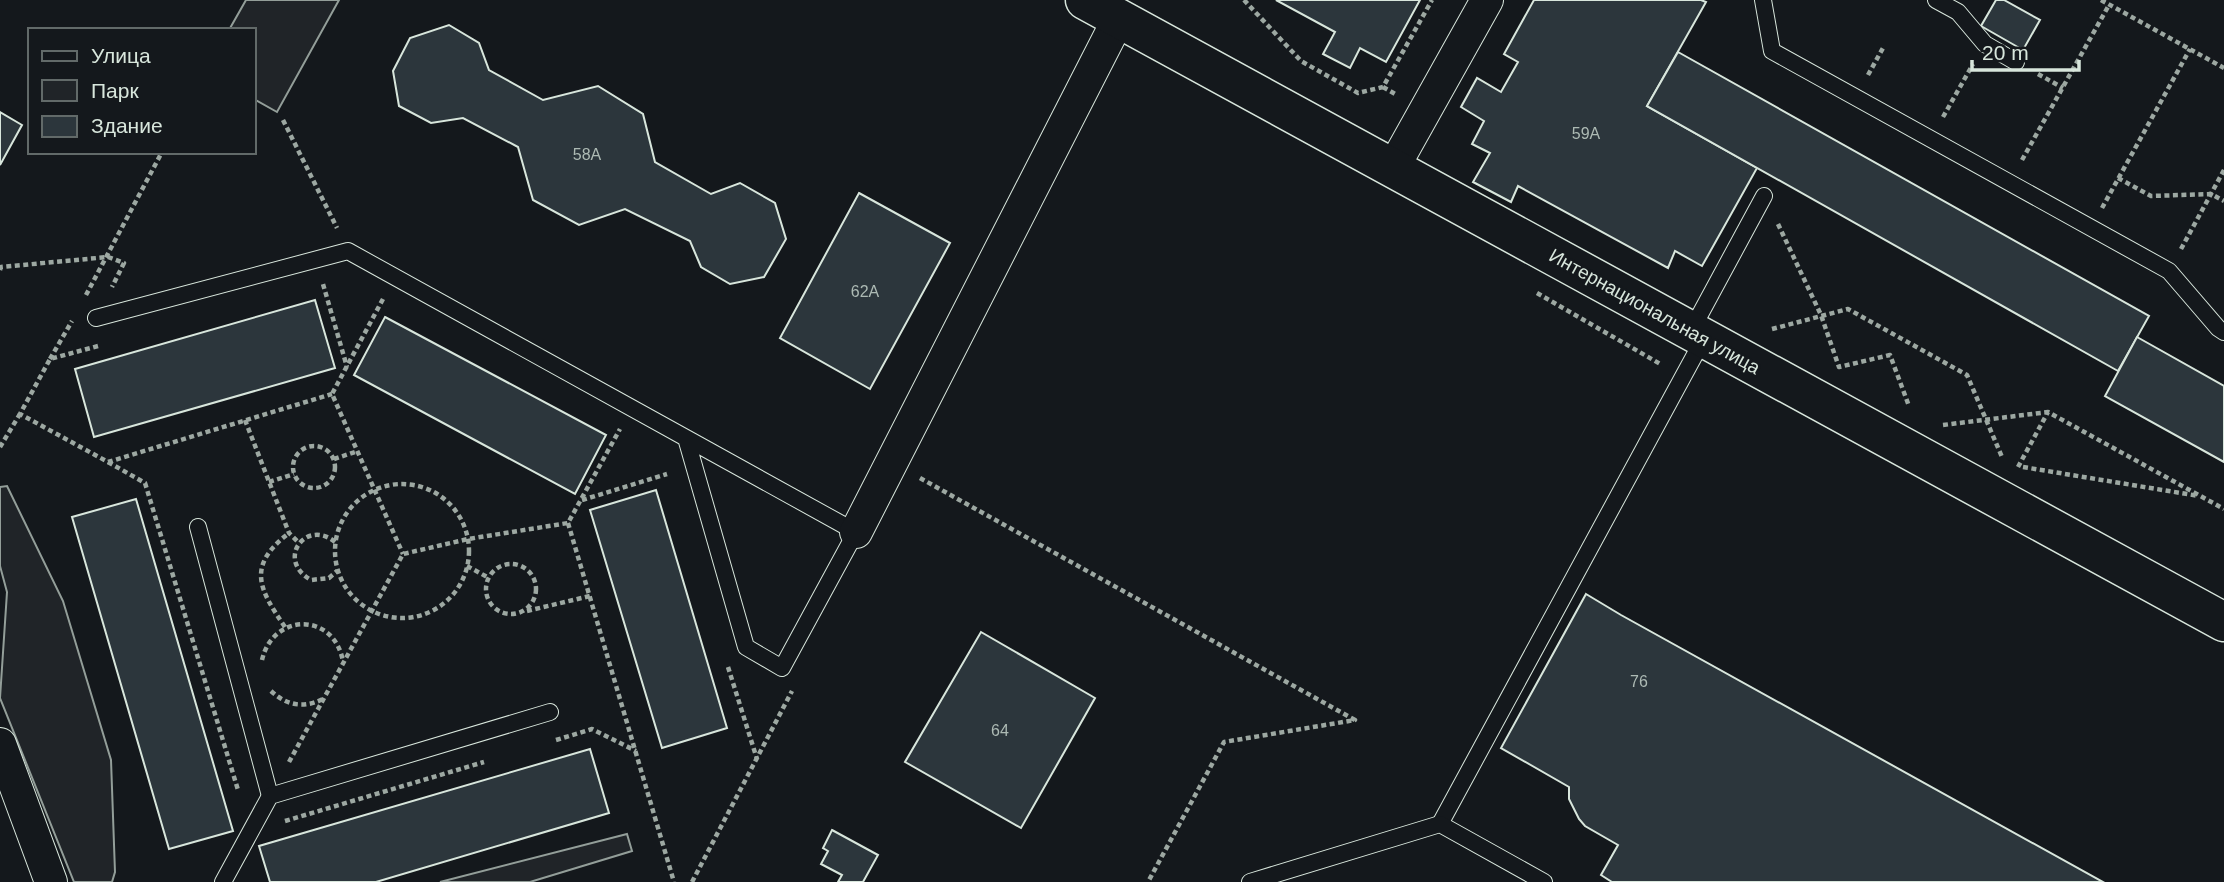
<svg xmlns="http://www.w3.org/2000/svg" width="2224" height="882" viewBox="0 0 2224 882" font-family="Arial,sans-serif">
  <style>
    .green { fill: #202428; stroke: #939e99; stroke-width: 2 }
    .building { fill: #2c363c; stroke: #d8e6dc; stroke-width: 2 }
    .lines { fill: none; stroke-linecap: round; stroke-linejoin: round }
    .service-casing { stroke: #d8e6dc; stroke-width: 18 }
    .minor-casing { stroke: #d8e6dc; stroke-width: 34 }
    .secondary-casing { stroke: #d8e6dc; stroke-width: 41 }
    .path { stroke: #9da8a2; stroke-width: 4.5; stroke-dasharray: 5 3.5; stroke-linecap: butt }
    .service { stroke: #14181c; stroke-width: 16 }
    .minor { stroke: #14181c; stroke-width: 32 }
    .secondary { stroke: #14181c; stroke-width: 38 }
    .labels { text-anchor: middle; stroke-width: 5; stroke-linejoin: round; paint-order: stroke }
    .number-label { font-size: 16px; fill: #adbab4 }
    .street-label { font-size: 19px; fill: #d8e6dc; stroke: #14181c }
  </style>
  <rect width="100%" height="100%" fill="#14181c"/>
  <g class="green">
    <polygon points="246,0 339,0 277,112 254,99 254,30 229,30"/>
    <polygon points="7,486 63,601 111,760 115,872 112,882 74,882 0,698 7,592 0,566 0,487"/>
    <polygon points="627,834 632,851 530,882 440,882"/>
  </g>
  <g class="building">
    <polygon points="1276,0 1420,0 1386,62 1360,48 1350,68 1323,54 1335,32"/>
    <polygon points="1534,0 1701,0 1706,2 1647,106 1757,168 1702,266 1675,251 1668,268 1518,186 1511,202 1473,182 1490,153 1472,144 1484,121 1461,107 1477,78 1501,92 1518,62 1504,54"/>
    <polygon points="1996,0 2004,0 2040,20 2023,50 1981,26"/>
    <polygon points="449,25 479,43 489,70 543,100 598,86 643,114 655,162 711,194 740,183 775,203 786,239 764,277 730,284 701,267 690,241 625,209 579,225 533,200 518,147 463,118 431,123 399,106 393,71 410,38"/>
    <polygon points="1678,52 2149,316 2118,371 1647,106"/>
    <polygon points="0,112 22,125 0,165"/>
    <polygon points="859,193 950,243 870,389 780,338"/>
    <polygon points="315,300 335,368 94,437 75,369"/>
    <polygon points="385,317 606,435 575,494 354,375"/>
    <polygon points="2137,337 2224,386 2224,462 2105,396"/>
    <polygon points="656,490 727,728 662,748 590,510"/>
    <polygon points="136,499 233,831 169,849 72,517"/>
    <polygon points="1586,594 1621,615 2103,882 1612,882 1601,875 1618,845 1585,826 1579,819 1569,799 1569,787 1501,748"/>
    <polygon points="981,632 1095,698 1021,828 905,762"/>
    <polygon points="590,749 609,813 376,882 270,882 259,846"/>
    <polygon points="832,830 878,855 863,882 838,882 842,875 821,864 828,851 823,848"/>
  </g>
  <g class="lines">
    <g class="service-casing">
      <g id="service">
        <polyline points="1763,0 1772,51 2169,271 2218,328 2224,332"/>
        <polyline points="1936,0 1958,12 1985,44 2016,62"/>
        <polyline points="96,318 348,251 686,438 746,647 782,668 856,532 686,438"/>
        <polyline points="1691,331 1764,196"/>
        <polyline points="198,527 270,796"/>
        <polyline points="1440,824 1704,338"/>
        <polyline points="223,882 270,796 550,712"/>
        <polyline points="1250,882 1440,824 1544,882"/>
      </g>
    </g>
    <g class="minor-casing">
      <g id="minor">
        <polyline points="1393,168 1487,0"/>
        <polyline points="856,532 1119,18"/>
        <polyline points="0,744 51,882"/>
      </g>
    </g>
    <g class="secondary-casing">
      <polyline id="secondary" points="1085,0 2224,622"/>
    </g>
    <g class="path">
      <polyline points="1244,0 1301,61 1358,93 1383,87 1432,0"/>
      <polyline points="2101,0 2224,68"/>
      <polyline points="2038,74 2063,88"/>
      <polyline points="1868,75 1883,48"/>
      <polyline points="1383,87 1397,95"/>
      <polyline points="1943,117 1973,64"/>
      <polyline points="283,120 337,228"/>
      <polyline points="2022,160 2109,5"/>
      <polyline points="2118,178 2151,196 2211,194 2224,201"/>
      <polyline points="2102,208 2190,49"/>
      <polyline points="1778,224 1821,315 1839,367 1890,355 1909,406"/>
      <polyline points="2181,249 2224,170"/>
      <polyline points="0,270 1,267 108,257 124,263 112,287"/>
      <polyline points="323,284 347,367"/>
      <polyline points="1537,293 1662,365"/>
      <polyline points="86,295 162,152"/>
      <polyline points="383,299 332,394 403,554"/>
      <polyline points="1772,329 1848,309 1967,375 2002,457"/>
      <polyline points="98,346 50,359 20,414 108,462 332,394"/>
      <polyline points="50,359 72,321"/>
      <polyline points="245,420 289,533 299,543"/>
      <polyline points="1943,425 2048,412 2224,509"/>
      <circle cx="314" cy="467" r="21"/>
      <polyline points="0,447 20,414"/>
      <polyline points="334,459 358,451"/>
      <polyline points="108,462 145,483 238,790"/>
      <polyline points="2018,467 2048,412"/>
      <polyline points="2023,467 2199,496"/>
      <polyline points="920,478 1355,720 1224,742 1148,882"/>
      <polyline points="269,482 294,474"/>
      <circle cx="402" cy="551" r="67"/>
      <polyline points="582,500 667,474"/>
      <polyline points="568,523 674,882"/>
      <path d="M335 542C306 518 275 560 311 580L329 578 337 571"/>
      <circle cx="511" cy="589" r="25"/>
      <polyline points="467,566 489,578"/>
      <polyline points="527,611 590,596"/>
      <path d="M285 627C259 589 246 566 289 533"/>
      <path d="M262 660C273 612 335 612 343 662"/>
      <polyline points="728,667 757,759"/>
      <path d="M271 691C286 705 303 709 323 699"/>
      <polyline points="556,740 592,729 636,751"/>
      <polyline points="289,762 403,554 468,539 568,523 620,429"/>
      <polyline points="285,821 484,762"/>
      <polyline points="692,882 792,691"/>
    </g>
    <use href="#service" class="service"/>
    <use href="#minor" class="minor"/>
    <use href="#secondary" class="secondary"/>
  </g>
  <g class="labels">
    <g class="number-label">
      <text x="1586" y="139">59А</text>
      <text x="587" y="160">58А</text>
      <text x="865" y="297">62А</text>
      <text x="1639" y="687">76</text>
      <text x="1000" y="736">64</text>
    </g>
    <g class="street-label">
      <text transform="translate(1655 311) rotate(29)" y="7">Интернациональная улица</text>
    </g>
  </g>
  <rect x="28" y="28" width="228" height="126" fill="#14181c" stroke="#626a69" stroke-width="2"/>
  <rect x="42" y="51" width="35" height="10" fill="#14181c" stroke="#626a69" stroke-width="2"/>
  <text x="91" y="63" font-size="21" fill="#d8e6dc">Улица</text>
  <rect x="42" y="80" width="35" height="21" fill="#202428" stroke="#626a69" stroke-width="2"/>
  <text x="91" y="98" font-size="21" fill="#d8e6dc">Парк</text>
  <rect x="42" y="116" width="35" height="21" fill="#2c363c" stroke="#626a69" stroke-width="2"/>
  <text x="91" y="133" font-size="21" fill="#d8e6dc">Здание</text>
  <path d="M1972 60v10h107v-10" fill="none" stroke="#d8e6dc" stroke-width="3.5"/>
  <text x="1982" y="60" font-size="21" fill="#d8e6dc" stroke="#14181c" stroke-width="5" paint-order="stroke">20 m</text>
</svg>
